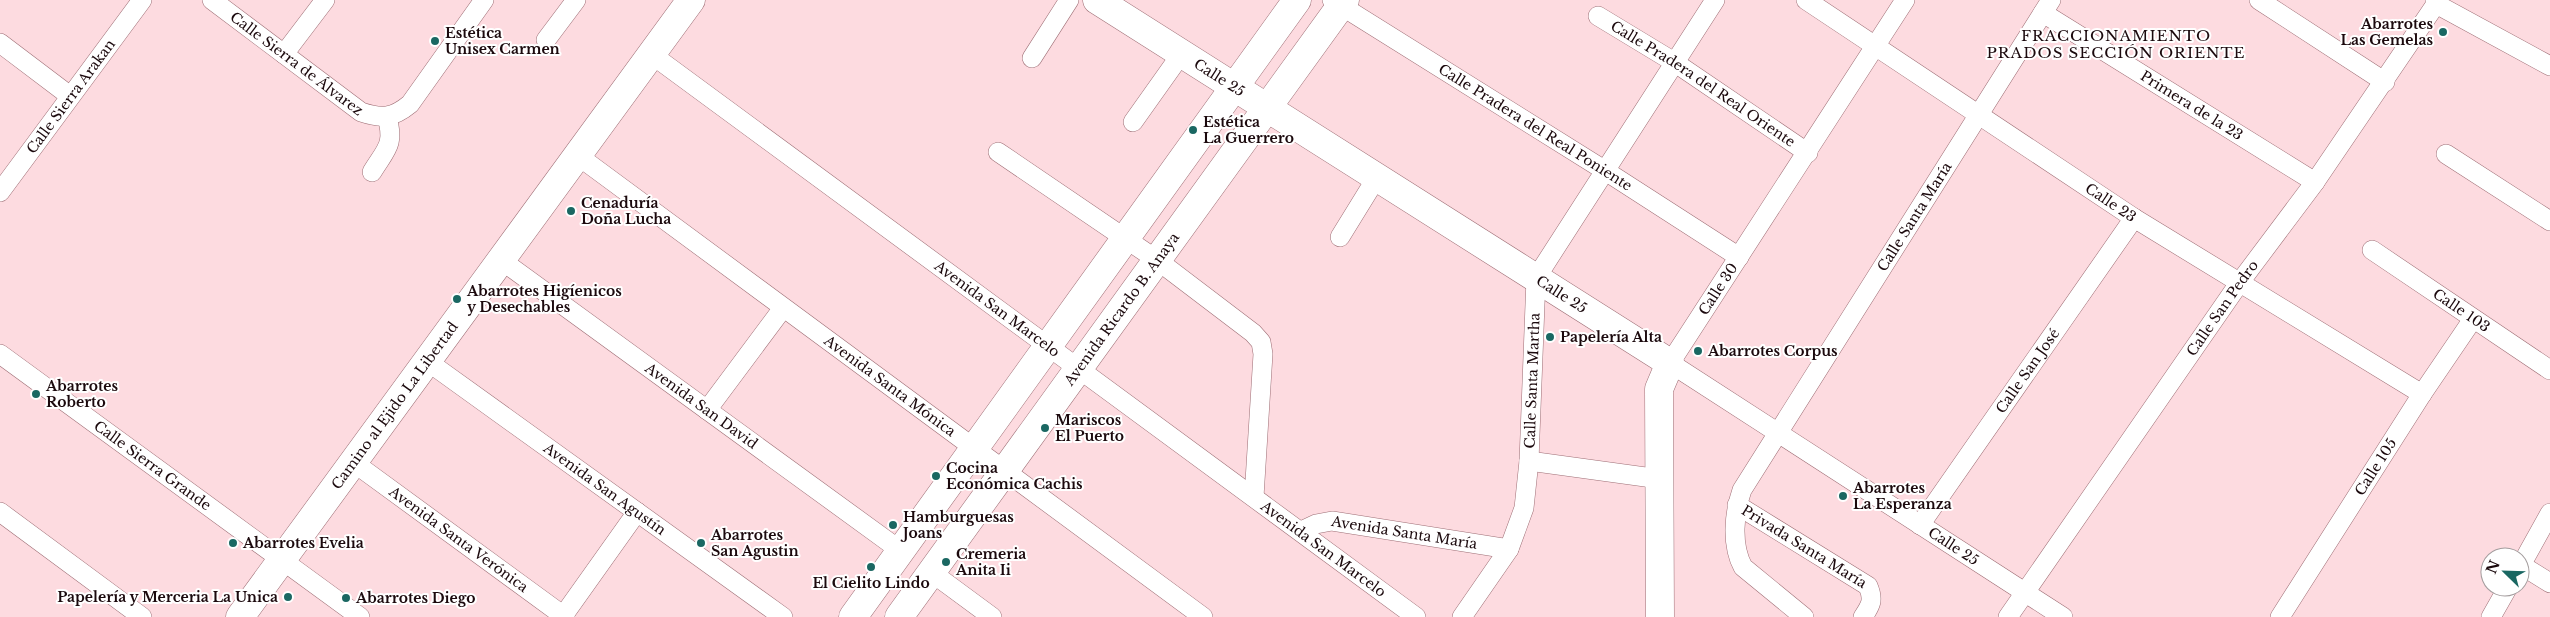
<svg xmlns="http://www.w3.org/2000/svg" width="2550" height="617" viewBox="0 0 2550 617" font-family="'Libre Baskerville',serif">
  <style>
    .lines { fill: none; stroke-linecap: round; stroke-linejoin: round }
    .street-casing { stroke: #9e6e75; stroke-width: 20 }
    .secondary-casing { stroke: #9e6e75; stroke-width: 29 }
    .street { stroke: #fff; stroke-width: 19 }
    .secondary { stroke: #fff; stroke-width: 28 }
    .poi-dot { fill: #1a6762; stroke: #fff; stroke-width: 2 }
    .labels { text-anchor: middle; stroke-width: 4; stroke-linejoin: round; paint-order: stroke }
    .poi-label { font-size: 14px; font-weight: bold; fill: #1b090d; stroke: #fff; text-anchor: start }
    .street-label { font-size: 14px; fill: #1b090d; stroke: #fff }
    .neighbourhood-label { font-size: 15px; letter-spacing: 1px; fill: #1b090d; stroke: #fff }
  </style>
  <rect width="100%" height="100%" fill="#fddbe0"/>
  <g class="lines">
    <g class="street-casing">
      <g id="street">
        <path id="s1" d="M212 0 361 112C382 119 393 118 410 104L484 0"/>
        <path id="s2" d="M1332 0 1604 170 1739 257"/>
        <path id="s3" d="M1806 0 2134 218 2422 394"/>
        <path id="s4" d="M1905 0 1670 363 2063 617"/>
        <polyline points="2259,0 2385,82"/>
        <polyline points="2436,4 2550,66"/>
        <path id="s5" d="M2043 13 2315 182"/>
        <path id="s6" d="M1598 16 1674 62 1808 153"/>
        <polyline points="546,40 576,0"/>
        <polyline points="0,43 70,96"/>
        <polyline points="284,54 325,0"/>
        <path id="s7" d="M651 54 1416 617"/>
        <polyline points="1032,58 1069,0"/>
        <polyline points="1133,122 1182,53"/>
        <polyline points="998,152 1157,260 1253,333 1261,342 1263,354 1254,497"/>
        <polyline points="2446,154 2550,221"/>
        <path id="s8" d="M577 155 1203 617"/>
        <path d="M372 172C386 149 395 145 387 117"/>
        <path id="s9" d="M0 192 142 0"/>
        <polyline points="1340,237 1377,177"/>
        <path id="s10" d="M2372 250 2550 370"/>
        <path id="s11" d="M501 260 901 551"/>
        <path id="s12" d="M0 354 360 617"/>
        <path id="s13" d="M427 361 783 617"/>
        <polyline points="707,410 783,308"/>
        <polyline points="1529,461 1660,479"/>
        <path id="s14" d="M353 462 565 617"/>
        <path id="s15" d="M1737 505 1868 586C1874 600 1871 605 1863 617"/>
        <polyline points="0,512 142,617"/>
        <path id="s16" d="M1920 525 2134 218"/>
        <path id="s17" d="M1301 531 1316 524 1332 521 1509 549"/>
        <polyline points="2521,565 2550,583"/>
        <polyline points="2520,567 2550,513"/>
        <polyline points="931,572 992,617"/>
        <polyline points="563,616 637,512"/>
        <path id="s18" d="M1462 617 1509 549 1524 508 1529 461 1536 278 1715 0"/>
        <path id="s19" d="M1804 617 1743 567C1731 545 1734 513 1742 490L2051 0"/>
        <path id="s20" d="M2008 617 2240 282 2315 182 2436 4 2435 0"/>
        <path id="s21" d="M2280 617 2422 394 2473 319"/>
        <polyline points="2491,617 2508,587"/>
      </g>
    </g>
    <g class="secondary-casing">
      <g id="secondary">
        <path id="s22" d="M1097 0 1670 363 1659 389 1660 617"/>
        <path id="s23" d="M240 617 691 0"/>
        <polyline points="853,617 1297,0"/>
        <path id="s24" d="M899 617 1345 0"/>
      </g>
    </g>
    <use href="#street" class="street"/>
    <use href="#secondary" class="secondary"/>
  </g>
  <g class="poi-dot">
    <circle cx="2443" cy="32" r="5"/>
    <circle cx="435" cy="41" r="5"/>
    <circle cx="1193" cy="130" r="5"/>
    <circle cx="571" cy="211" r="5"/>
    <circle cx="457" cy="299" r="5"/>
    <circle cx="1550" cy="337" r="5"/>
    <circle cx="1698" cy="351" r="5"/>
    <circle cx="36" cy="394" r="5"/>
    <circle cx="1045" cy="428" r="5"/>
    <circle cx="936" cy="476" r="5"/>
    <circle cx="1843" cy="496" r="5"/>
    <circle cx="893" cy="525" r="5"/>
    <circle cx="233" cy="543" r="5"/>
    <circle cx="701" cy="543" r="5"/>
    <circle cx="946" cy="562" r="5"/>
    <circle cx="871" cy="567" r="5"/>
    <circle cx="288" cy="597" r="5"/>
    <circle cx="346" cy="598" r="5"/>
  </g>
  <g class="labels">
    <g class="poi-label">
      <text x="2433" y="29" text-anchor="end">Abarrotes<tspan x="2433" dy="16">Las Gemelas</tspan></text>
      <text x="445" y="38">Estética<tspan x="445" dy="16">Unisex Carmen</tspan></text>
      <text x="1203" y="127">Estética<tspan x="1203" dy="16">La Guerrero</tspan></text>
      <text x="581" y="208">Cenaduría<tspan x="581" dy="16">Doña Lucha</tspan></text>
      <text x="467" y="296">Abarrotes Higíenicos<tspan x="467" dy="16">y Desechables</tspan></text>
      <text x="1560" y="342">Papelería Alta</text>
      <text x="1708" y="356">Abarrotes Corpus</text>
      <text x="46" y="391">Abarrotes<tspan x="46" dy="16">Roberto</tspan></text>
      <text x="1055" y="425">Mariscos<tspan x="1055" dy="16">El Puerto</tspan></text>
      <text x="946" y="473">Cocina<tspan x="946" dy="16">Económica Cachis</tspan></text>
      <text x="1853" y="493">Abarrotes<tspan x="1853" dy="16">La Esperanza</tspan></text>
      <text x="903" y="522">Hamburguesas<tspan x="903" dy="16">Joans</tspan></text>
      <text x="711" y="540">Abarrotes<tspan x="711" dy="16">San Agustin</tspan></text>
      <text x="243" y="548">Abarrotes Evelia</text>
      <text x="956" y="559">Cremeria<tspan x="956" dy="16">Anita Ii</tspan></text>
      <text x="871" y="588" text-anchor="middle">El Cielito Lindo</text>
      <text x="278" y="602" text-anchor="end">Papelería y Merceria La Unica</text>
      <text x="356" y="603">Abarrotes Diego</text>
    </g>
    <g class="street-label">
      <text dy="5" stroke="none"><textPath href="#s1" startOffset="106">Calle Sierra de Álvarez</textPath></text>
      <text dy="5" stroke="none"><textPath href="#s22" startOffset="145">Calle 25</textPath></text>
      <text dy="5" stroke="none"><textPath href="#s6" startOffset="125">Calle Pradera del Real Oriente</textPath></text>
      <text dy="5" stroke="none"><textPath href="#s9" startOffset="119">Calle Sierra Arakan</textPath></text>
      <text dy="5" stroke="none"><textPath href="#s5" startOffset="175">Primera de la 23</textPath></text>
      <text dy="5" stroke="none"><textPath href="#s2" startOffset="240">Calle Pradera del Real Poniente</textPath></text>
      <text dy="5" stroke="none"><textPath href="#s3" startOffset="366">Calle 23</textPath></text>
      <text dy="5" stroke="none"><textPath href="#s19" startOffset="481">Calle Santa María</textPath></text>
      <text transform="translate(1718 289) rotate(-57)" y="5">Calle 30</text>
      <text dy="5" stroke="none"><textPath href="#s22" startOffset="550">Calle 25</textPath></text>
      <text dy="5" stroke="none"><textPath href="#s7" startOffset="430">Avenida San Marcelo</textPath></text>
      <text dy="5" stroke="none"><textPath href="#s24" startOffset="380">Avenida Ricardo B. Anaya</textPath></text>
      <text dy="5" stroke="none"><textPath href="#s20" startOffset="376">Calle San Pedro</textPath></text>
      <text dy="5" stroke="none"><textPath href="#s10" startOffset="108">Calle 103</textPath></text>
      <text dy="5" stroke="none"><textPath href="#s16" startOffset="188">Calle San José</textPath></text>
      <text dy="5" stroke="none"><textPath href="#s18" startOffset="254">Calle Santa Martha</textPath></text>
      <text dy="5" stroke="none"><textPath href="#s8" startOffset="389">Avenida Santa Mónica</textPath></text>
      <text dy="5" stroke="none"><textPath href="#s23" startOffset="262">Camino al Ejido La Libertad</textPath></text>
      <text dy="5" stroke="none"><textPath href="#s11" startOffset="248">Avenida San David</textPath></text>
      <text dy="5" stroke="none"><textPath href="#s12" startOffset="189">Calle Sierra Grande</textPath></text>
      <text dy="5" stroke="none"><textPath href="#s21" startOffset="178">Calle 105</textPath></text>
      <text dy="5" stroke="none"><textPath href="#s13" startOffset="219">Avenida San Agustín</textPath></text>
      <text dy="5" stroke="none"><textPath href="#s17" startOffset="106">Avenida Santa María</textPath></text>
      <text dy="5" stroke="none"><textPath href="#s14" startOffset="131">Avenida Santa Verónica</textPath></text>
      <text dy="5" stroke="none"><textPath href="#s4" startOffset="770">Calle 25</textPath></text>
      <text dy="5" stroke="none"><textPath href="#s15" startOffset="79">Privada Santa María</textPath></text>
      <text dy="5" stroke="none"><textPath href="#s7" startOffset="835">Avenida San Marcelo</textPath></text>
    </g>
    <g class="neighbourhood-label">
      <text x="2116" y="41">FRACCIONAMIENTO<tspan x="2116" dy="17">PRADOS SECCIÓN ORIENTE</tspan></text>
    </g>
  </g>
  <g transform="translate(2505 572) rotate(293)"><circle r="24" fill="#ffffff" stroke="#a49d9e"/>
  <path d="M0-4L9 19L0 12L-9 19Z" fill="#1a6762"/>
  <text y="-8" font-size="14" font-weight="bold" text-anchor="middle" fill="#1b090d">N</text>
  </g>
</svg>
